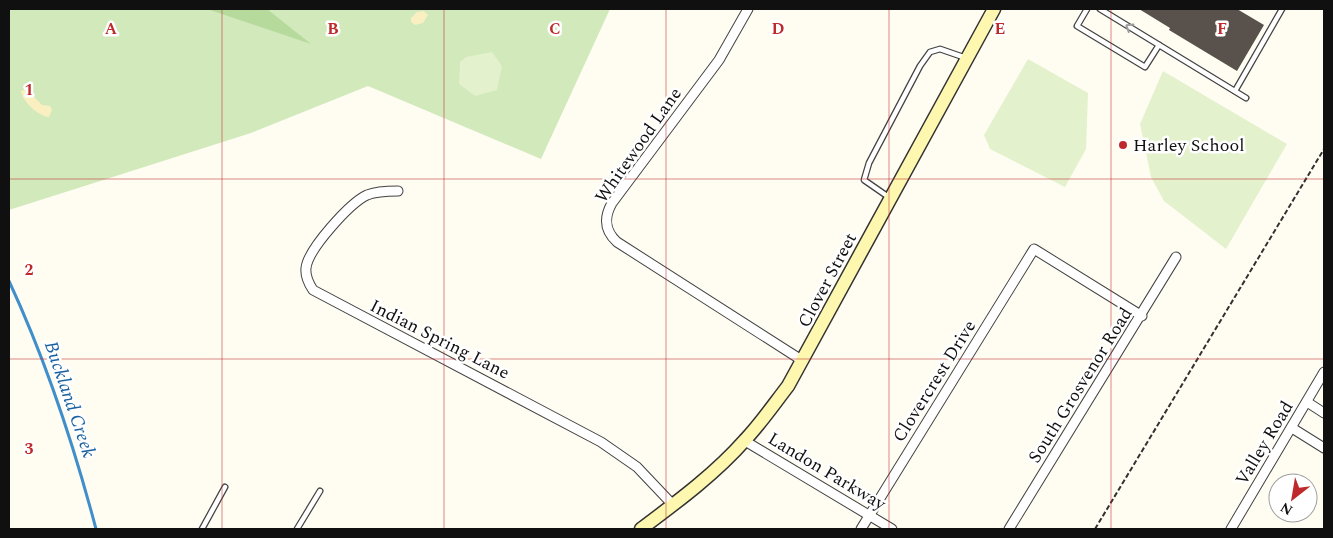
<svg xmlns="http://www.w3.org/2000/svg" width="1333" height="538" viewBox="0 0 1333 538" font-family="Spectral,serif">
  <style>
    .green { fill: #d2e9bc }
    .forest { fill: #b5da9b }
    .sand { fill: #f9efc0 }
    .pitch { fill: #e3f1cd }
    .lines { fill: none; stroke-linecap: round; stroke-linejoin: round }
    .stream { stroke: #408fcb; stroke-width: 3 }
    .building { fill: #58514c }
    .service-casing { stroke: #434343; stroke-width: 7 }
    .minor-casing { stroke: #434343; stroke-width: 11 }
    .secondary-casing { stroke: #323232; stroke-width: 15 }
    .path { stroke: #323232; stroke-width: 2; stroke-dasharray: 5 2.5; stroke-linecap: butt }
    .service { stroke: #fff; stroke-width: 4.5 }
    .minor { stroke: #fff; stroke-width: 9 }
    .secondary { stroke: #fdf7af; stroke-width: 12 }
    .oneway { stroke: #9f9f9f }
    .grid { fill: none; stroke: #be292b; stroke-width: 1; stroke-opacity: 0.55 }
    .poi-dot { fill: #be292b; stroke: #fff; stroke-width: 2 }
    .labels { text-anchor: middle; stroke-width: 5; stroke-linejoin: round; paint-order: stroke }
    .street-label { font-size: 18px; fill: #101010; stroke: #fff }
    .poi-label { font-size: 18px; fill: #101010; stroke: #fff; text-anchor: start }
    .water-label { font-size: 19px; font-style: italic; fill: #1a61a0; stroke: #fff }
    .grid-label { font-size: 16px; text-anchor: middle; font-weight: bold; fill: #be292b; stroke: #fff; stroke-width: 5; stroke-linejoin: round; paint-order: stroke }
  </style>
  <rect width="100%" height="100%" fill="#fffdf2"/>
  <polygon class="green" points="9,9 610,9 541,159 368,86 251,133 9,210"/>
  <polygon class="forest" points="207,9 267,9 311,44"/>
  <g class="sand">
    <polygon points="424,11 428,15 423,23 415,25 411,22 411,18 417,12"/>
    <path d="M26 89 42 105 50 106 52 110 49 117C38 116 23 102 21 91Z"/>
  </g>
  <g class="pitch">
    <polygon points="492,52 502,66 497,90 475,96 459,84 460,62 466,57"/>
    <polygon points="1028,59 1088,93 1086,149 1065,187 990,149 984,135"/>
    <polygon points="1163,71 1287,144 1226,249 1164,201 1151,177 1140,124"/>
  </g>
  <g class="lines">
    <path class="stream" d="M9 281C47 363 73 442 96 529"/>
  </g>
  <polygon class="building" points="1139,9 1237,9 1264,25 1237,71 1169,30 1170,28"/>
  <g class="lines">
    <g class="service-casing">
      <g id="service">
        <polyline points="1087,9 1077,26 1145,67 1159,45"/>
        <polyline points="1100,9 1246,98"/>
        <polyline points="1235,91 1282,9"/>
        <polyline points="890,198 864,180 869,163 920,66 930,52 940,49 966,58"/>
        <polyline points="202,529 225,487"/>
        <polyline points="297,529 320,491"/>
      </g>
    </g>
    <g class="minor-casing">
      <g id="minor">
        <path d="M748 9 719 60 612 203C604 217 604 230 617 242L803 361"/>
        <path d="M398 191C388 191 377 191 367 195 350 203 308 249 306 268 305 277 309 284 313 290L601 442 637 467 673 505"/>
        <polyline points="1307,402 1324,413"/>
        <polyline points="1292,428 1324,448"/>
        <polyline points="745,441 892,529"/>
        <polyline points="861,529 1034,249 1142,316"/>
        <polyline points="1009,529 1176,257"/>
        <polyline points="1231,529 1324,372"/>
      </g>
    </g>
    <g class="secondary-casing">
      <path id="secondary" d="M641 529C677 502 715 474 745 440 761 423 774 404 788 386L994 9"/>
    </g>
    <polyline class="path" points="1095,529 1324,149"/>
    <use href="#service" class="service"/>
    <use href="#minor" class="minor"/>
    <use href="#secondary" class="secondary"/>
  </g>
  <defs><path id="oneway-chevron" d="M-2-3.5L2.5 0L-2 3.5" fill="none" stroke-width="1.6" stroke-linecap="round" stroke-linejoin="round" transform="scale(1.25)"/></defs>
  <use class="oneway" href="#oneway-chevron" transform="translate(1129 27) rotate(-148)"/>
  <path class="grid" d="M222 9V529M444 9V529M666 9V529M889 9V529M1111 9V529M9 179H1324M9 359H1324"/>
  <circle class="poi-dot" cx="1123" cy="145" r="5"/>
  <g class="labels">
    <g class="street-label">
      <text transform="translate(638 145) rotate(-55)" y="6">Whitewood Lane</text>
      <text transform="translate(827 280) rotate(-62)" y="6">Clover Street</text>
      <text transform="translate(440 339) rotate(27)" y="6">Indian Spring Lane</text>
      <text transform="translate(934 381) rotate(-58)" y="6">Clovercrest Drive</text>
      <text transform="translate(1080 385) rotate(-58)" y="6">South Grosvenor Road</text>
      <text transform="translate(1264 443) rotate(-59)" y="6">Valley Road</text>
      <text transform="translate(827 471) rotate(31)" y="6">Landon Parkway</text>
    </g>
    <g class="poi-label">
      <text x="1133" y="151">Harley School</text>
    </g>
    <g class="water-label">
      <text transform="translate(71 399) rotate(71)" y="7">Buckland Creek</text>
    </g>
  </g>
  <g class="grid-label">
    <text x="111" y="34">A</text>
    <text x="333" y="34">B</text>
    <text x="555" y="34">C</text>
    <text x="778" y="34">D</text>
    <text x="1000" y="34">E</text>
    <text x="1222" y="34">F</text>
    <text x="29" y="95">1</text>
    <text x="29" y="275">2</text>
    <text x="29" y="454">3</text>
  </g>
  <rect width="1333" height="538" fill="none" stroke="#101010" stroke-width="20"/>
  <g transform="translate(1293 498) rotate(211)"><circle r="24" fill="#ffffff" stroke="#9f9f9f"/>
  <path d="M0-4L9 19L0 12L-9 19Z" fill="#be292b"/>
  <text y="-8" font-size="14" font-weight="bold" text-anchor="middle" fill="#101010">N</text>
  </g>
</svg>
